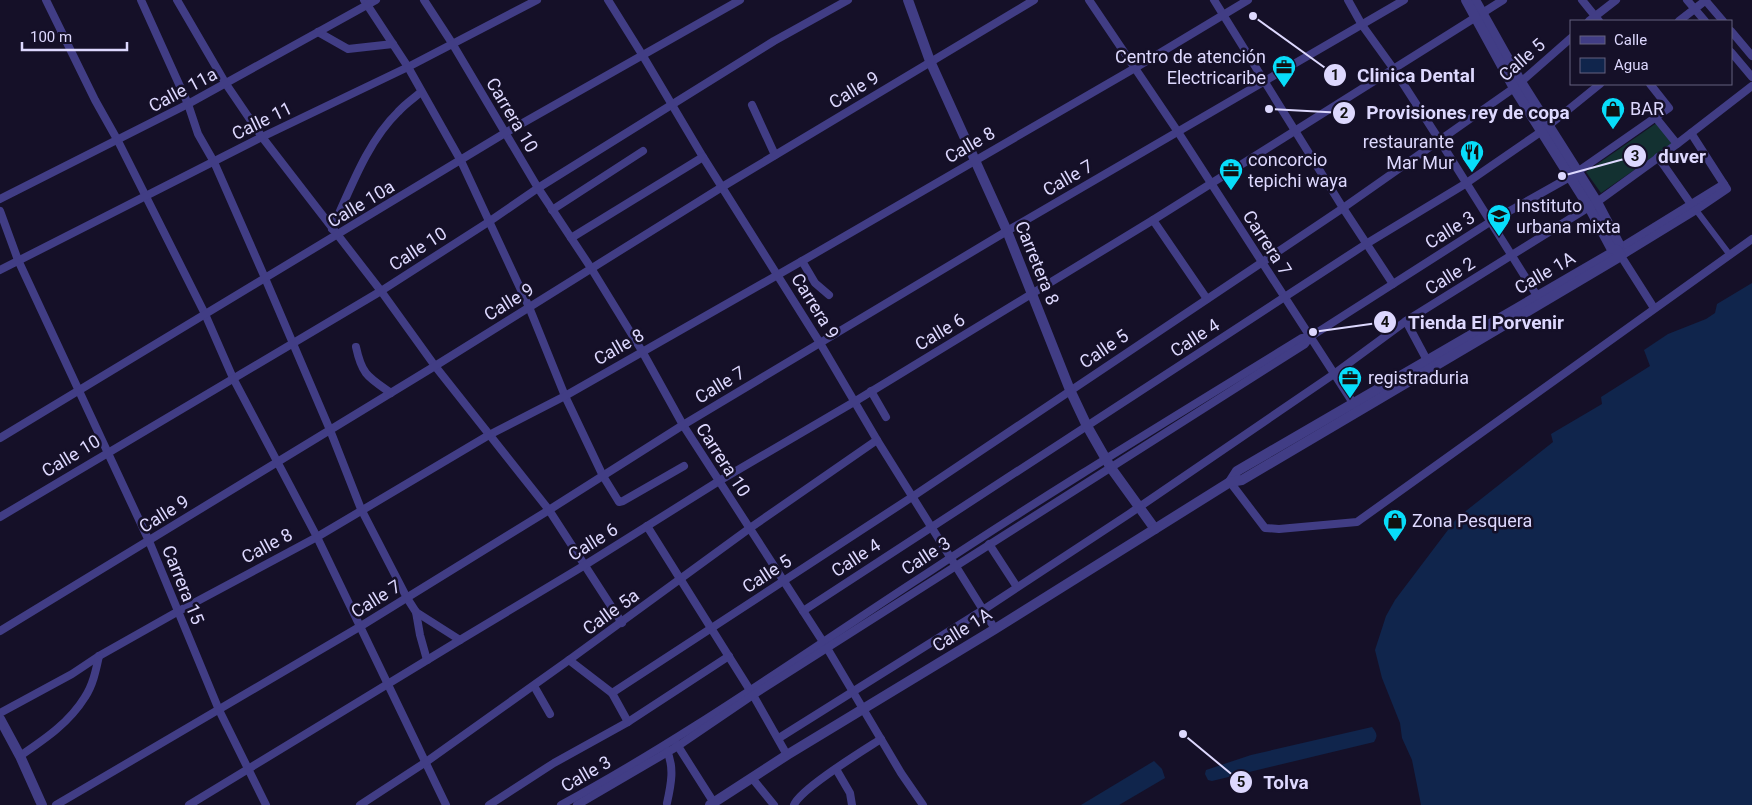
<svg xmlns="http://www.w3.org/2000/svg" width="1752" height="805" viewBox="0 0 1752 805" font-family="Roboto,sans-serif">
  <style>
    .green { fill: #133131 }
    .water { fill: #10254c }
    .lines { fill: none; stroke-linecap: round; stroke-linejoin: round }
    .pedestrian { stroke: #413d85; stroke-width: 6 }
    .minor { stroke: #413d85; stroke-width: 8 }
    .tertiary { stroke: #413d85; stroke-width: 10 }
    .labels { text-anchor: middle; stroke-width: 5; stroke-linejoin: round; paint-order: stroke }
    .poi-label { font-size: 18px; fill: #ddd8fe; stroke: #151028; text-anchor: start }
    .street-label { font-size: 18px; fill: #ddd8fe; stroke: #151028 }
    .leader { fill: none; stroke: #ddd8fe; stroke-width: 2 }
    .callout-dot { fill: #ddd8fe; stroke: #151028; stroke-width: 2 }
    .mark-label { font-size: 15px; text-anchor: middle; font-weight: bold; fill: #111 }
    .callout-label { font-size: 19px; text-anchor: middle; font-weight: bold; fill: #ddd8fe; stroke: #151028; stroke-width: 5; stroke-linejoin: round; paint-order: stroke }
  </style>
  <rect width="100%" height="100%" fill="#151028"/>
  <polygon class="green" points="1658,122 1673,143 1601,193 1586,172"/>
  <g class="water">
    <polygon points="1752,283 1752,805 1421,805 1412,760 1402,738 1400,723 1382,678 1375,650 1386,616 1395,600 1457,518 1553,442 1551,434 1602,404 1601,397 1650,366 1644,350 1668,334 1706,319 1715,313 1717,304"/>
    <path d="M1372 727C1377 733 1378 736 1374 742L1212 781 1208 780 1205 774 1206 770 1251 755Z"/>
    <polygon points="1154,761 1162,769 1165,778 1119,805 1081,805"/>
  </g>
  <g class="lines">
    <polyline class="pedestrian" points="1696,210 1730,255"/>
    <g class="minor">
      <polyline points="46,0 95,100 118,141 205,314 233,378 317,537 446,805"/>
      <polyline points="141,0 188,104 198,134 214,162 265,278 330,430 361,509 407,598 416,612 460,640"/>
      <polyline points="177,0 226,84 262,137 381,291 435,366 549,510 622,623"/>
      <polyline points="364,0 408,67 461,161 529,307 565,396 603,476 619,502 623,501 684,466"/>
      <polyline points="424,0 452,43 538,188 591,268 642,351 683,425 827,648 901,773 923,805"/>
      <polyline points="608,0 643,56 703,157 820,343 877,440 995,629"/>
      <polyline points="1089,0 1178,132 1355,406"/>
      <polyline points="1214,0 1343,208 1393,284"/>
      <polyline points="1348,0 1362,25 1393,68 1440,141 1539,299"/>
      <polyline points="1582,0 1599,21"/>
      <polyline points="1687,0 1705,21"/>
      <polyline points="1705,0 1723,21"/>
      <polyline points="1589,21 1616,0"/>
      <polyline points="1679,21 1706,0"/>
      <polyline points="1731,31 1752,56"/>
      <polyline points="318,32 348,49 393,44"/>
      <polyline points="1731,52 1752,77"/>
      <polyline points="752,105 775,155"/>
      <polyline points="1656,118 1677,144"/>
      <polyline points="1658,157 1693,207"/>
      <polyline points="0,199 188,104 376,0"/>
      <polyline points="552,210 643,151"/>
      <polyline points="0,211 18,260 149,541 219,710 266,805"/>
      <polyline points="1153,220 1207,299"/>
      <path d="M332 229C350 190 367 142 398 112 405 104 414 98 421 92"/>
      <polyline points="571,238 703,157"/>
      <polyline points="1617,250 1724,184"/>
      <polyline points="802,261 815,283 829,295"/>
      <polyline points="0,270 262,137 408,67 537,0"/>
      <polyline points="1654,308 1621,256 1696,210 1727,189 1691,133"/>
      <polyline points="1406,321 1429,364"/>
      <path d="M356 347C362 375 368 377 391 393"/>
      <polyline points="871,391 886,417"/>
      <polyline points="0,438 505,133 740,0"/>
      <polyline points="1230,482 1265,528 1279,529 1357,522 1752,239"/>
      <polyline points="0,517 381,291 490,221 538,188 774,41 848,0"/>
      <polyline points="647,526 753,695 787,755"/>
      <polyline points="989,544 1017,587"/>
      <polyline points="803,611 1366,244 1465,184 1542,131 1600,84"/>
      <polyline points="416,612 420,635 427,660"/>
      <polyline points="0,631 435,366 722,187 1034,0"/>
      <polyline points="569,660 612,693"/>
      <polyline points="534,686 550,714"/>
      <polyline points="0,713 72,674 99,656 177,612 317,537 489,435 565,396 802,261 1135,68 1248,0"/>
      <polyline points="628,722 612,693 912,497 1343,208 1514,88 1571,38"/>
      <polyline points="779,738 983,610 1129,514 1334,374 1406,321 1597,202 1677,144 1752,86"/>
      <polyline points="676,743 714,803"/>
      <path d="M666 749C675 766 671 785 667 803"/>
      <path d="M20 756C45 739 69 723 85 697 93 685 96 670 99 656"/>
      <polyline points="836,769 850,793 852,805"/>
      <polyline points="752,778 774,805"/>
      <polyline points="56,805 361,626 549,510 683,425 1007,231 1404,0"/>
      <polyline points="189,805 460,640 585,565 719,481 854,402 1153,220 1503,0"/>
      <polyline points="360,805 426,762 569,660 750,528 877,440"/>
      <polyline points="489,805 554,763 628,722 729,656"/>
      <path d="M561 805C689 736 807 651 929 572 1051 491 1177 415 1302 338L1310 337"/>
      <polyline points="577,805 678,746 753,695 1305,344 1310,337 1490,222 1570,177 1669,108 1650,84"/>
      <path d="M794 805C800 789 864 750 881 739"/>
    </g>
    <g class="tertiary">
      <polyline points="908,0 930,61 1007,231 1070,390 1087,426 1111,468 1155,529"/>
      <polyline points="1475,0 1521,82 1597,202 1619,244 1617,250"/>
      <polyline points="1230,482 1237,471 1617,250"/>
      <polyline points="0,719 20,756 42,805"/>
      <polyline points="710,805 787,755 995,629 1230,482 1242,480 1621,256 1617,250 1611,248 1589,207 1514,88 1466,0"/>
    </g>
  </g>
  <defs>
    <g id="office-pin" transform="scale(1.25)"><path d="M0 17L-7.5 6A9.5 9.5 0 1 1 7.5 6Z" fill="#08ddfa" stroke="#151028"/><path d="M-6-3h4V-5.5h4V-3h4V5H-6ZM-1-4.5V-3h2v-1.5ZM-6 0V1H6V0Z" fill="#111"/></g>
    <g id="shop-pin" transform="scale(1.25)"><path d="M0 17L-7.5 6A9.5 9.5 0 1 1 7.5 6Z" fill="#08ddfa" stroke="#151028"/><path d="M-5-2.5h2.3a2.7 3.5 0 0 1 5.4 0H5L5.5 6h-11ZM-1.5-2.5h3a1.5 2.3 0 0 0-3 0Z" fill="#111"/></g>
    <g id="restaurant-pin" transform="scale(1.25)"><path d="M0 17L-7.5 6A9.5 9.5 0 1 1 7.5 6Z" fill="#08ddfa" stroke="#151028"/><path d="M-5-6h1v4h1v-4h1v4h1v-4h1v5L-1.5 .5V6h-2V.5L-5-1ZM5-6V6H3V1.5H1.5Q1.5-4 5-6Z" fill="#111"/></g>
    <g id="school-pin" transform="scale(1.25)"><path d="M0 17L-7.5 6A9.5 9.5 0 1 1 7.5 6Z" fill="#08ddfa" stroke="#151028"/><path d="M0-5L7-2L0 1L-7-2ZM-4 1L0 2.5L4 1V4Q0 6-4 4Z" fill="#111"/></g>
  </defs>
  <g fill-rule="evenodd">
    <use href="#office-pin" x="1284" y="67"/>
    <use href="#shop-pin" x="1613" y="109"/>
    <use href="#restaurant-pin" x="1472" y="152"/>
    <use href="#office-pin" x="1231" y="170"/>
    <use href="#school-pin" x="1499" y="216"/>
    <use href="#office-pin" x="1350" y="378"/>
    <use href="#shop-pin" x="1395" y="521"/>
  </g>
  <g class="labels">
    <g class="poi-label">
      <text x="1266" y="63" text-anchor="end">Centro de atención<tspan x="1266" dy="21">Electricaribe</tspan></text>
      <text x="1630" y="115">BAR</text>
      <text x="1454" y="148" text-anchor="end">restaurante<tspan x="1454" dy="21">Mar Mur</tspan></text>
      <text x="1248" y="166">concorcio<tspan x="1248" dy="21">tepichi waya</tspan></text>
      <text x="1516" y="212">Instituto<tspan x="1516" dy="21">urbana mixta</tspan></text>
      <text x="1368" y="384">registraduria</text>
      <text x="1412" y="527">Zona Pesquera</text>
    </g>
    <g class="street-label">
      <text transform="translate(1522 60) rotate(-41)" y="6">Calle 5</text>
      <text transform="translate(183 90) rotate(-28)" y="6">Calle 11a</text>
      <text transform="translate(854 90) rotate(-31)" y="6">Calle 9</text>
      <text transform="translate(512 115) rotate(59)" y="6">Carrera 10</text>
      <text transform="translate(262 121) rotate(-26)" y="6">Calle 11</text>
      <text transform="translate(970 145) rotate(-30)" y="6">Calle 8</text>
      <text transform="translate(1068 178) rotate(-30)" y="6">Calle 7</text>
      <text transform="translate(361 204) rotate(-31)" y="6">Calle 10a</text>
      <text transform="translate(1450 230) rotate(-32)" y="6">Calle 3</text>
      <text transform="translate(1267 243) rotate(57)" y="6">Carrera 7</text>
      <text transform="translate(418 249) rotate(-33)" y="6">Calle 10</text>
      <text transform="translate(1037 263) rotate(68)" y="6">Carretera 8</text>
      <text transform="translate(1545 273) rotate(-30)" y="6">Calle 1A</text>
      <text transform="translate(1450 276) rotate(-32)" y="6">Calle 2</text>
      <text transform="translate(509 302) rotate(-32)" y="6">Calle 9</text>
      <text transform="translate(815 306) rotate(58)" y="6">Carrera 9</text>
      <text transform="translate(940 332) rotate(-31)" y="6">Calle 6</text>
      <text transform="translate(1195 338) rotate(-33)" y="6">Calle 4</text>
      <text transform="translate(619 347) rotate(-30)" y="6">Calle 8</text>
      <text transform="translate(1104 349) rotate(-34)" y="6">Calle 5</text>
      <text transform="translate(720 385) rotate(-31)" y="6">Calle 7</text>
      <text transform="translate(71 456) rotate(-31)" y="6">Calle 10</text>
      <text transform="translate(723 460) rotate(57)" y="6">Carrera 10</text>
      <text transform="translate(164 514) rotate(-32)" y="6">Calle 9</text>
      <text transform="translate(593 542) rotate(-32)" y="6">Calle 6</text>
      <text transform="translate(267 546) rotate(-28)" y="6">Calle 8</text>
      <text transform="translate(926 556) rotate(-33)" y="6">Calle 3</text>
      <text transform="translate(856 558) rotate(-33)" y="6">Calle 4</text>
      <text transform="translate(767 574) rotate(-33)" y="6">Calle 5</text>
      <text transform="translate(183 585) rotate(68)" y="6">Carrera 15</text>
      <text transform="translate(376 599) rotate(-32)" y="6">Calle 7</text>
      <text transform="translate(611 612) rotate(-36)" y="6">Calle 5a</text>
      <text transform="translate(962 630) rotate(-32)" y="6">Calle 1A</text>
      <text transform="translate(586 774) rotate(-30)" y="6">Calle 3</text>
    </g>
  </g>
  <path class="leader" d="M1253 16L1335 75M1269 109L1344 113M1562 176L1635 156M1313 332L1385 322M1183 734L1241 782"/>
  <g class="callout-dot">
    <circle cx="1253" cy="16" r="5"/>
    <circle cx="1269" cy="109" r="5"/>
    <circle cx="1562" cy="176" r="5"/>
    <circle cx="1313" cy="332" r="5"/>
    <circle cx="1183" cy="734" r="5"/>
    <circle cx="1335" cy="75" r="12"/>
    <circle cx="1344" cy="113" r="12"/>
    <circle cx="1635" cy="156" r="12"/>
    <circle cx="1385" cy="322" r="12"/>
    <circle cx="1241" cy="782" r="12"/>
  </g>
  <g class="mark-label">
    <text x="1335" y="80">1</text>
    <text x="1344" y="118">2</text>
    <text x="1635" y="161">3</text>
    <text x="1385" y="327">4</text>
    <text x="1241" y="787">5</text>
  </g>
  <g class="callout-label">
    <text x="1416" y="82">Clinica Dental</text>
    <text x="1468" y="119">Provisiones rey de copa</text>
    <text x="1682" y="163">duver</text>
    <text x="1486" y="329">Tienda El Porvenir</text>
    <text x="1286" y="789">Tolva</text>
  </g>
  <rect x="1570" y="20" width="162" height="65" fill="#151028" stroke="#65607e"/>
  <rect x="1580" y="36" width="25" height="8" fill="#413d85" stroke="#65607e"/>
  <text x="1614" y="45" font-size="15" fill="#ddd8fe">Calle</text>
  <rect x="1580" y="58" width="25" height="15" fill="#10254c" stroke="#65607e"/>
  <text x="1614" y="70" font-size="15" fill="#ddd8fe">Agua</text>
  <path d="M22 42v8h105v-8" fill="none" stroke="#ddd8fe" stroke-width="2.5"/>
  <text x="30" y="42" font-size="15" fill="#ddd8fe" stroke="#151028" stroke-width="4" paint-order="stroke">100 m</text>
</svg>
